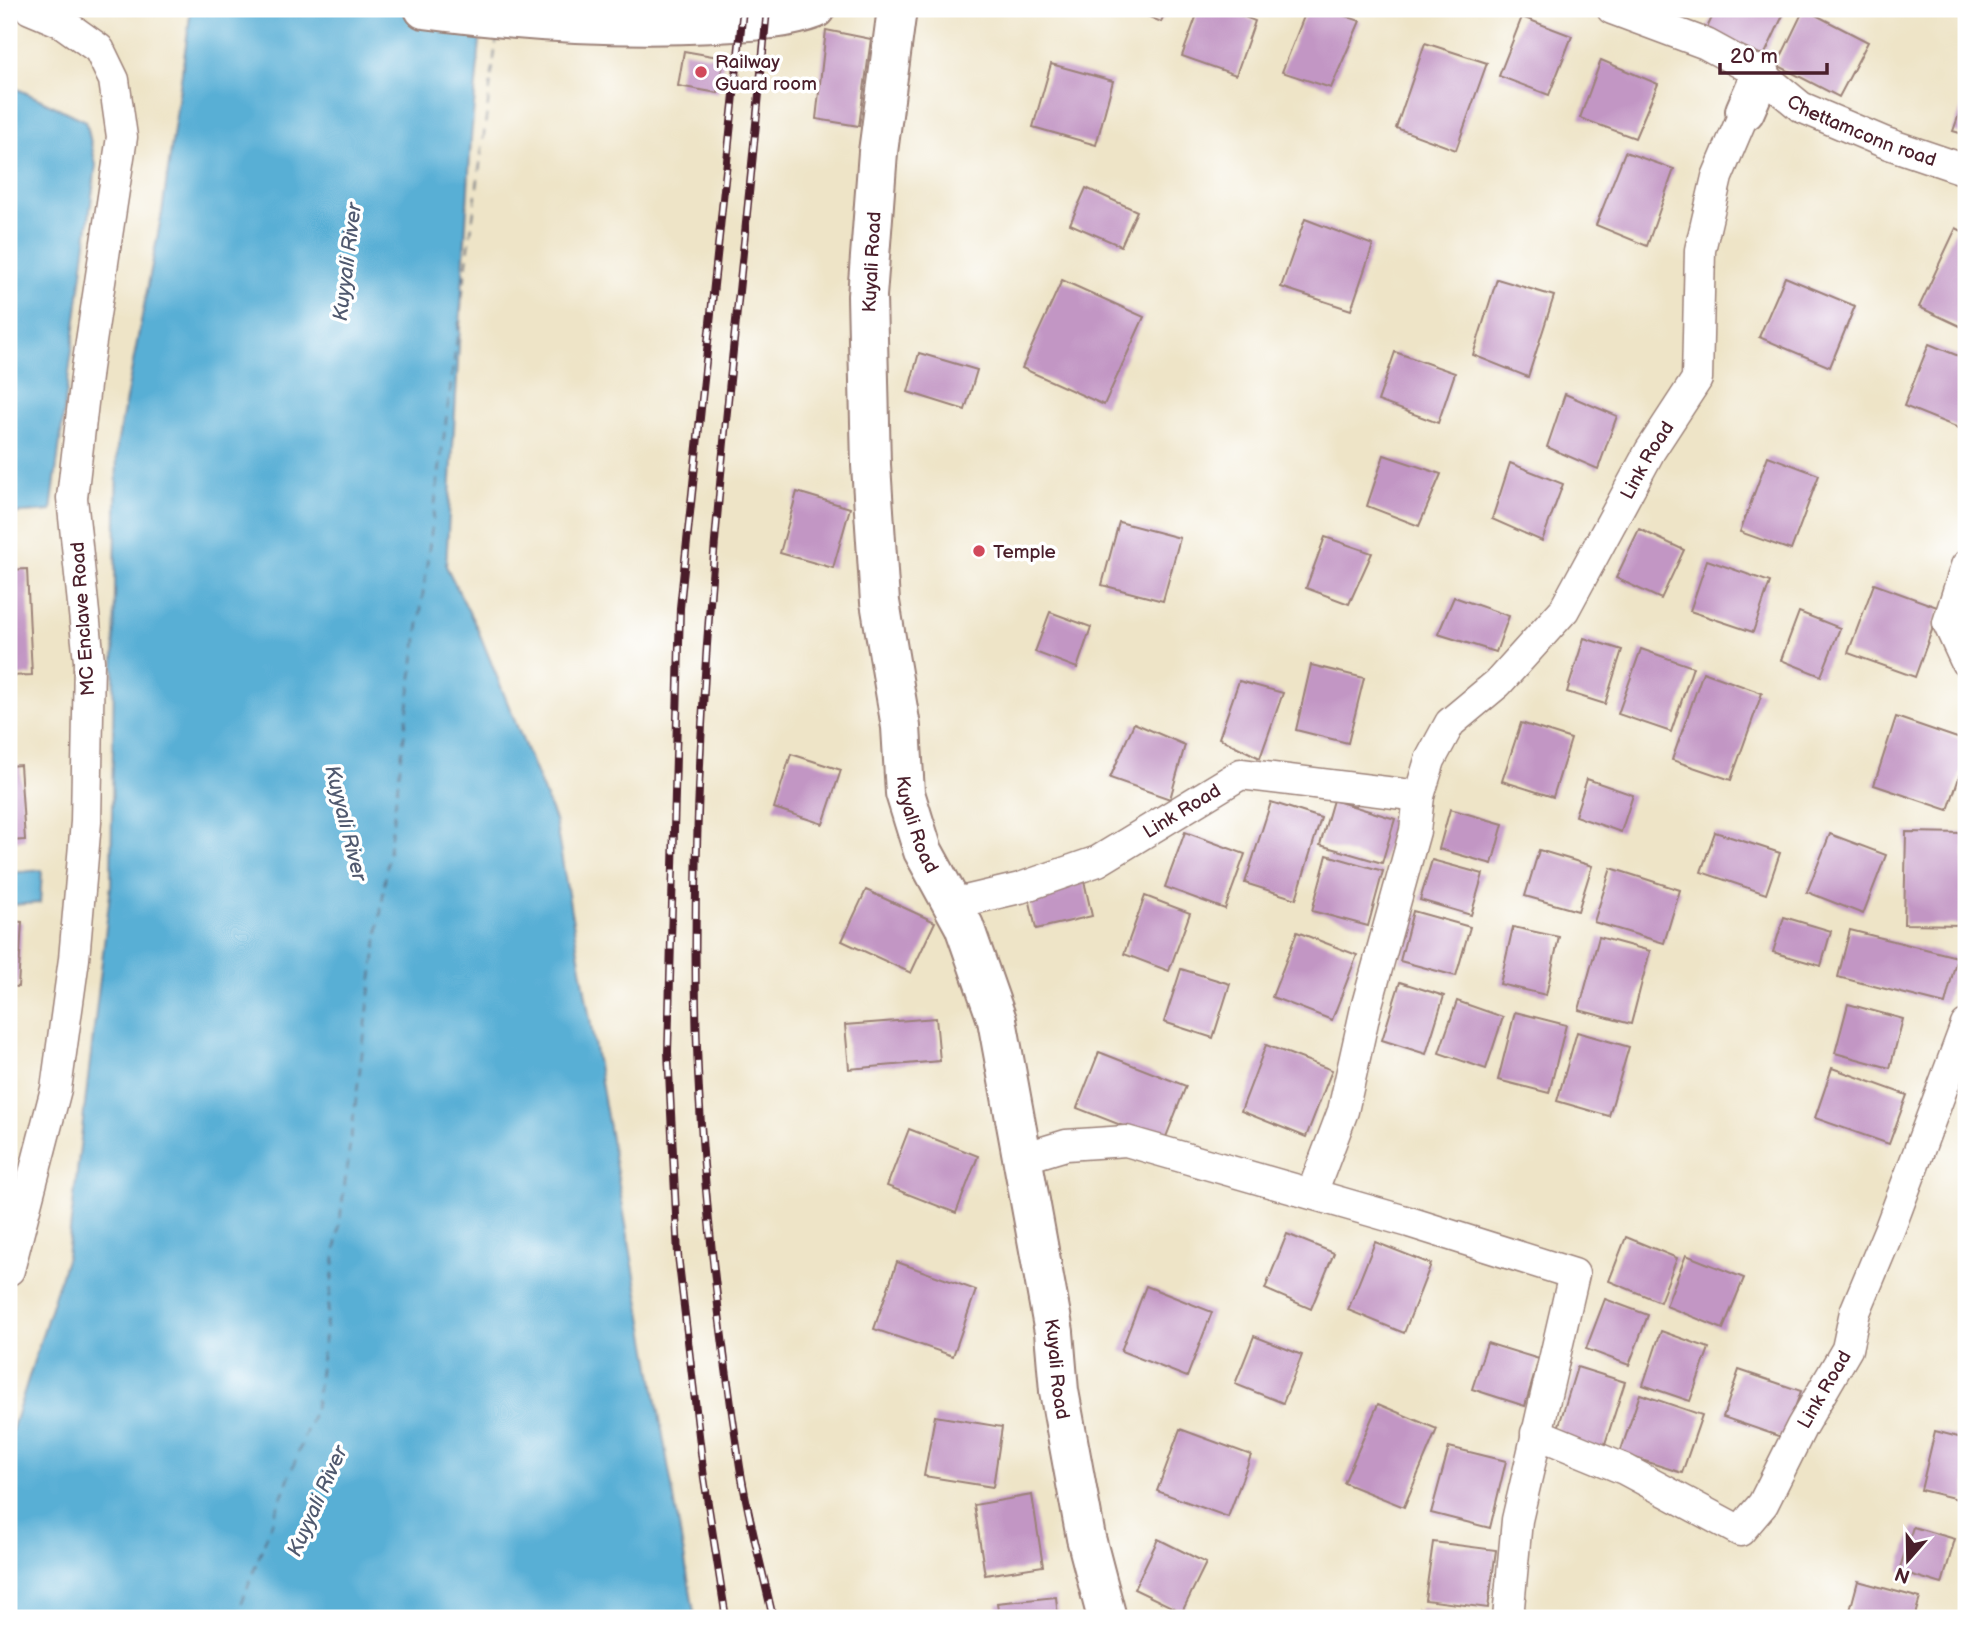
<svg xmlns="http://www.w3.org/2000/svg" width="1975" height="1627" viewBox="0 0 1975 1627" font-family="'Balsamiq Sans',sans-serif">
  <style>
    .water { fill: #58afd5; stroke: #516780; stroke-width: 2 }
    .lines { fill: none; stroke-linecap: round; stroke-linejoin: round }
    .ferry { stroke: #50596f; stroke-width: 2; stroke-dasharray: 9 7; stroke-linecap: butt }
    .building { fill: #c296c4 }
    .minor-casing { stroke: #9c8279; stroke-width: 33 }
    .tertiary-casing { stroke: #9c8279; stroke-width: 42 }
    .secondary-casing { stroke: #9c8279; stroke-width: 42 }
    .minor { stroke: #fff; stroke-width: 30 }
    .tertiary { stroke: #fff; stroke-width: 38 }
    .secondary { stroke: #fff; stroke-width: 38 }
    .rail-casing { stroke: #4a1f2b; stroke-width: 8 }
    .rail { stroke: #fff; stroke-width: 5; stroke-dasharray: 16; stroke-linecap: butt }
    .poi-dot { fill: #d1495b; stroke: #fff; stroke-width: 2.5 }
    .labels { text-anchor: middle; stroke-width: 7; stroke-linejoin: round; paint-order: stroke }
    .poi-label { font-size: 19px; fill: #4a1f2b; stroke: #fff; text-anchor: start }
    .street-label { font-size: 19px; fill: #4a1f2b; stroke: #fff }
    .water-label { font-size: 21px; font-style: italic; fill: #50596f; stroke: #fff }
  </style>
  <rect width="100%" height="100%" fill="#fff"/>
  <filter id="ink" filterUnits="userSpaceOnUse"><feTurbulence type="fractalNoise" baseFrequency=".0143" numOctaves="2"/><feDisplacementMap in="SourceGraphic" scale="14" xChannelSelector="R" yChannelSelector="G"/><feConvolveMatrix kernelMatrix="1 2 1 2 8 2 1 2 1" color-interpolation-filters="sRGB"/></filter>
  <filter id="wash" filterUnits="userSpaceOnUse"><feTurbulence type="fractalNoise" baseFrequency=".00686" numOctaves="4" result="noise"/><feDisplacementMap in="SourceGraphic" scale="28" xChannelSelector="R" yChannelSelector="G"/><feGaussianBlur stdDeviation="1.57" result="paint"/><feColorMatrix in="noise" values="0 0 0 0 0 0 0 0 0 0 0 0 0 0 0 0 0 1.4 0 .05"/><feComposite in="paint" operator="in"/></filter>
  <g filter="url(#wash)">
    <rect width="100%" height="100%" fill="#eee4c7"/>
    <g class="water">
      <polygon points="191,9 483,9 471,138 446,566 478,630 555,820 695,1618 9,1618 9,1440 67,1256 111,885 117,445 162,213"/>
      <polygon points="9,85 86,121 96,165 51,511 9,514"/>
      <polygon points="42,870 40,903 9,905 9,873"/>
    </g>
    <g class="lines">
      <polyline class="ferry" points="236,1618 315,1408 497,36"/>
    </g>
    <g id="blocks">
      <g class="building">
        <polygon points="1131,9 1166,9 1161,22"/>
        <polygon points="1199,9 1224,9 1255,21 1236,75 1182,56"/>
        <polygon points="1307,9 1325,9 1360,21 1331,88 1282,72"/>
        <polygon points="1716,9 1786,9 1764,56 1706,30"/>
        <polygon points="1804,9 1868,42 1839,97 1777,65"/>
        <polygon points="1522,17 1572,36 1549,95 1499,76"/>
        <polygon points="826,30 871,39 859,126 816,119"/>
        <polygon points="1425,43 1487,63 1456,150 1396,128"/>
        <polygon points="684,51 724,58 718,93 678,86"/>
        <polygon points="1601,60 1658,84 1635,138 1580,118"/>
        <polygon points="1051,64 1113,81 1096,145 1033,127"/>
        <polygon points="1966,95 1966,135 1953,131"/>
        <polygon points="1625,152 1674,169 1647,246 1596,225"/>
        <polygon points="1086,188 1137,211 1121,246 1070,224"/>
        <polygon points="1305,219 1373,245 1351,310 1281,287"/>
        <polygon points="1956,228 1966,233 1966,329 1919,307"/>
        <polygon points="1785,277 1855,306 1830,367 1759,337"/>
        <polygon points="1497,279 1554,296 1528,377 1473,355"/>
        <polygon points="1062,280 1144,317 1104,405 1022,368"/>
        <polygon points="1929,344 1966,359 1966,431 1904,406"/>
        <polygon points="1395,352 1455,373 1438,423 1378,401"/>
        <polygon points="919,353 977,370 965,410 908,392"/>
        <polygon points="1565,394 1617,416 1598,469 1547,447"/>
        <polygon points="1384,455 1441,474 1419,526 1367,506"/>
        <polygon points="1768,456 1819,475 1791,550 1740,532"/>
        <polygon points="1510,463 1563,484 1542,541 1492,519"/>
        <polygon points="797,492 850,508 833,568 780,553"/>
        <polygon points="1119,522 1180,538 1163,601 1102,585"/>
        <polygon points="1639,529 1684,550 1661,599 1616,578"/>
        <polygon points="1325,537 1372,553 1349,604 1306,588"/>
        <polygon points="1707,560 1770,582 1753,632 1690,611"/>
        <polygon points="27,569 32,675 9,676 9,570"/>
        <polygon points="1874,584 1940,608 1915,677 1848,653"/>
        <polygon points="1454,597 1509,616 1496,652 1438,634"/>
        <polygon points="1050,612 1091,627 1077,668 1035,652"/>
        <polygon points="1799,612 1840,628 1821,676 1781,660"/>
        <polygon points="1584,638 1622,650 1605,704 1567,692"/>
        <polygon points="1641,649 1693,667 1671,732 1618,714"/>
        <polygon points="1311,665 1364,678 1348,743 1296,730"/>
        <polygon points="1703,672 1762,693 1731,780 1672,760"/>
        <polygon points="1239,681 1283,693 1260,758 1219,738"/>
        <polygon points="1896,717 1966,741 1966,757 1948,810 1874,785"/>
        <polygon points="1134,723 1185,745 1170,799 1110,778"/>
        <polygon points="1521,723 1571,739 1553,797 1502,781"/>
        <polygon points="791,754 841,770 823,824 774,808"/>
        <polygon points="20,765 25,840 9,841 9,766"/>
        <polygon points="1587,779 1633,795 1621,832 1575,816"/>
        <polygon points="1333,800 1395,819 1382,863 1320,845"/>
        <polygon points="1271,802 1321,818 1296,899 1245,883"/>
        <polygon points="1450,809 1503,824 1492,864 1439,849"/>
        <polygon points="1185,832 1245,854 1225,909 1165,887"/>
        <polygon points="1715,832 1780,853 1766,894 1701,872"/>
        <polygon points="1906,832 1965,833 1963,925 1904,924"/>
        <polygon points="1830,834 1886,855 1863,914 1807,892"/>
        <polygon points="1539,850 1592,866 1578,911 1525,896"/>
        <polygon points="1327,855 1383,871 1368,926 1312,911"/>
        <polygon points="1432,860 1483,874 1471,915 1420,900"/>
        <polygon points="1611,868 1680,890 1664,943 1594,922"/>
        <polygon points="1084,881 1092,916 1036,929 1028,893"/>
        <polygon points="866,890 935,922 911,973 842,941"/>
        <polygon points="1145,896 1190,913 1169,971 1124,954"/>
        <polygon points="1413,911 1470,927 1456,976 1400,961"/>
        <polygon points="1784,917 1831,931 1821,966 1773,952"/>
        <polygon points="9,921 22,922 18,987 9,986"/>
        <polygon points="1513,927 1559,937 1546,995 1500,984"/>
        <polygon points="1850,930 1957,957 1945,1004 1838,977"/>
        <polygon points="1297,932 1357,955 1332,1020 1272,997"/>
        <polygon points="1599,937 1650,951 1631,1024 1579,1010"/>
        <polygon points="1181,969 1230,984 1213,1038 1164,1022"/>
        <polygon points="1400,982 1444,996 1426,1054 1382,1040"/>
        <polygon points="1457,1001 1503,1017 1486,1069 1439,1053"/>
        <polygon points="1848,1004 1903,1019 1890,1068 1835,1053"/>
        <polygon points="1515,1012 1566,1025 1549,1093 1498,1080"/>
        <polygon points="936,1018 940,1061 849,1069 845,1025"/>
        <polygon points="1577,1032 1629,1047 1609,1116 1557,1101"/>
        <polygon points="1266,1045 1332,1070 1306,1137 1241,1111"/>
        <polygon points="1099,1052 1186,1086 1164,1142 1077,1108"/>
        <polygon points="1832,1068 1907,1095 1889,1144 1815,1118"/>
        <polygon points="909,1129 978,1156 956,1213 887,1186"/>
        <polygon points="1287,1234 1334,1253 1311,1309 1265,1289"/>
        <polygon points="1626,1237 1677,1258 1660,1302 1609,1281"/>
        <polygon points="1375,1242 1431,1264 1404,1333 1348,1310"/>
        <polygon points="1686,1255 1744,1278 1723,1329 1666,1306"/>
        <polygon points="897,1262 976,1290 953,1356 874,1329"/>
        <polygon points="1146,1286 1212,1312 1187,1377 1121,1351"/>
        <polygon points="1605,1299 1648,1315 1629,1365 1586,1349"/>
        <polygon points="1661,1331 1709,1348 1690,1401 1643,1385"/>
        <polygon points="1254,1336 1302,1355 1283,1403 1235,1384"/>
        <polygon points="1487,1343 1539,1359 1525,1406 1472,1389"/>
        <polygon points="1577,1367 1625,1382 1603,1450 1556,1435"/>
        <polygon points="1739,1370 1801,1391 1784,1438 1723,1417"/>
        <polygon points="1640,1394 1702,1415 1682,1473 1620,1453"/>
        <polygon points="1378,1404 1437,1429 1404,1507 1344,1483"/>
        <polygon points="935,1416 1002,1427 993,1487 924,1476"/>
        <polygon points="1180,1429 1251,1455 1228,1517 1157,1491"/>
        <polygon points="1935,1431 1966,1439 1966,1501 1921,1490"/>
        <polygon points="1449,1447 1506,1461 1490,1528 1431,1513"/>
        <polygon points="1032,1495 1043,1566 985,1575 974,1505"/>
        <polygon points="1913,1527 1955,1539 1942,1584 1899,1571"/>
        <polygon points="1158,1539 1206,1563 1182,1612 1134,1589"/>
        <polygon points="1433,1542 1496,1550 1488,1608 1425,1600"/>
        <polygon points="1858,1581 1920,1598 1914,1618 1848,1618"/>
        <polygon points="1056,1597 1058,1618 999,1618 997,1603"/>
        <polygon points="1420,1608 1481,1616 1481,1618 1419,1618"/>
      </g>
    </g>
  </g>
  <g filter="url(#ink)">
    <use href="#blocks" fill-opacity="0" stroke="#9c8279" stroke-width="2"/>
    <g class="lines">
      <g class="minor-casing">
        <g id="minor">
          <path id="s1" d="M1612 9 1706 44 1761 74 1801 107 1886 143 1966 170"/>
          <polyline points="1966,566 1948,623 1966,662"/>
          <path id="s2" d="M952 904 1020 888 1098 861 1241 774 1419 796"/>
          <polyline points="1023,1158 1066,1145 1126,1141 1409,1222 1574,1274 1517,1520 1508,1618"/>
          <path id="s3" d="M1312 1193 1343 1111 1366 1008 1415 831 1419 796 1430 760 1450 723 1498 683 1564 610 1650 451 1697 379 1700 250 1717 177 1745 111"/>
          <polyline points="9,1270 56,1089 74,959 86,822 89,661 72,498 87,368 122,137 114,80 99,49 61,22 30,9"/>
          <path id="s4" d="M1536 1433 1624 1469 1740 1531 1763 1504 1802 1426 1847 1349 1855 1312 1890 1228 1966 1025"/>
        </g>
      </g>
      <g class="tertiary-casing">
        <polyline id="tertiary" points="1745,111 1761,74"/>
      </g>
      <g class="secondary-casing">
        <g id="secondary">
          <path d="M424 9C521 22 618 28 715 23 749 21 783 21 815 9"/>
          <path id="s5" d="M897 9 878 152 867 296 871 465 880 602 901 727 905 793 923 851 964 926 997 1020 1054 1332 1059 1391 1086 1538 1107 1618"/>
        </g>
      </g>
      <use href="#minor" class="minor"/>
      <use href="#tertiary" class="tertiary"/>
      <use href="#secondary" class="secondary"/>
      <g class="rail-casing">
        <g id="rail">
          <path d="M767 9C736 353 686 700 697 1047 702 1187 719 1329 740 1467 748 1518 762 1568 773 1618"/>
          <polyline points="726,1618 704,1478 678,1255 668,1052 680,608 743,9"/>
        </g>
      </g>
      <use href="#rail" class="rail"/>
    </g>
  </g>
  <g class="poi-dot">
    <circle cx="701" cy="72" r="7"/>
    <circle cx="979" cy="551" r="7"/>
  </g>
  <g class="labels">
    <g class="poi-label">
      <text x="715" y="68">Railway<tspan x="715" dy="22">Guard room</tspan></text>
      <text x="993" y="558">Temple</text>
    </g>
    <g class="street-label">
      <text dy="7" stroke="none"><textPath href="#s1" startOffset="280">Chettamconn road</textPath></text>
      <text transform="translate(871 262) rotate(-87)" y="7">Kuyali Road</text>
      <text dy="7" stroke="none"><textPath href="#s3" startOffset="824">Link Road</textPath></text>
      <text transform="translate(82 619) rotate(-94)" y="7">MC Enclave Road</text>
      <text dy="7" stroke="none"><textPath href="#s2" startOffset="250">Link Road</textPath></text>
      <text dy="7" stroke="none"><textPath href="#s5" startOffset="821">Kuyali Road</textPath></text>
      <text dy="7" stroke="none"><textPath href="#s5" startOffset="1388">Kuyali Road</textPath></text>
      <text dy="7" stroke="none"><textPath href="#s4" startOffset="392">Link Road</textPath></text>
    </g>
    <g class="water-label">
      <text transform="translate(347 262) rotate(-83)" y="7">Kuyyali River</text>
      <text transform="translate(346 823) rotate(76)" y="7">Kuyyali River</text>
      <text transform="translate(317 1501) rotate(-66)" y="7">Kuyyali River</text>
    </g>
  </g>
  <rect width="1975" height="1627" fill="none" stroke="#fff" stroke-width="35"/>
  <g transform="translate(1908 1560) rotate(200)" stroke="#ffffff" stroke-width="5" paint-order="stroke">
  <path d="M0-5L12 26L0 18L-12 26Z" fill="#4a1f2b"/>
  <text y="-10" font-size="19" font-weight="bold" text-anchor="middle" fill="#4a1f2b">N</text>
  </g>
  <path d="M1720 63v10h107v-10" fill="none" stroke="#4a1f2b" stroke-width="3.5"/>
  <text x="1730" y="63" font-size="21" fill="#4a1f2b" stroke="#ffffff" stroke-width="5" paint-order="stroke">20 m</text>
</svg>
